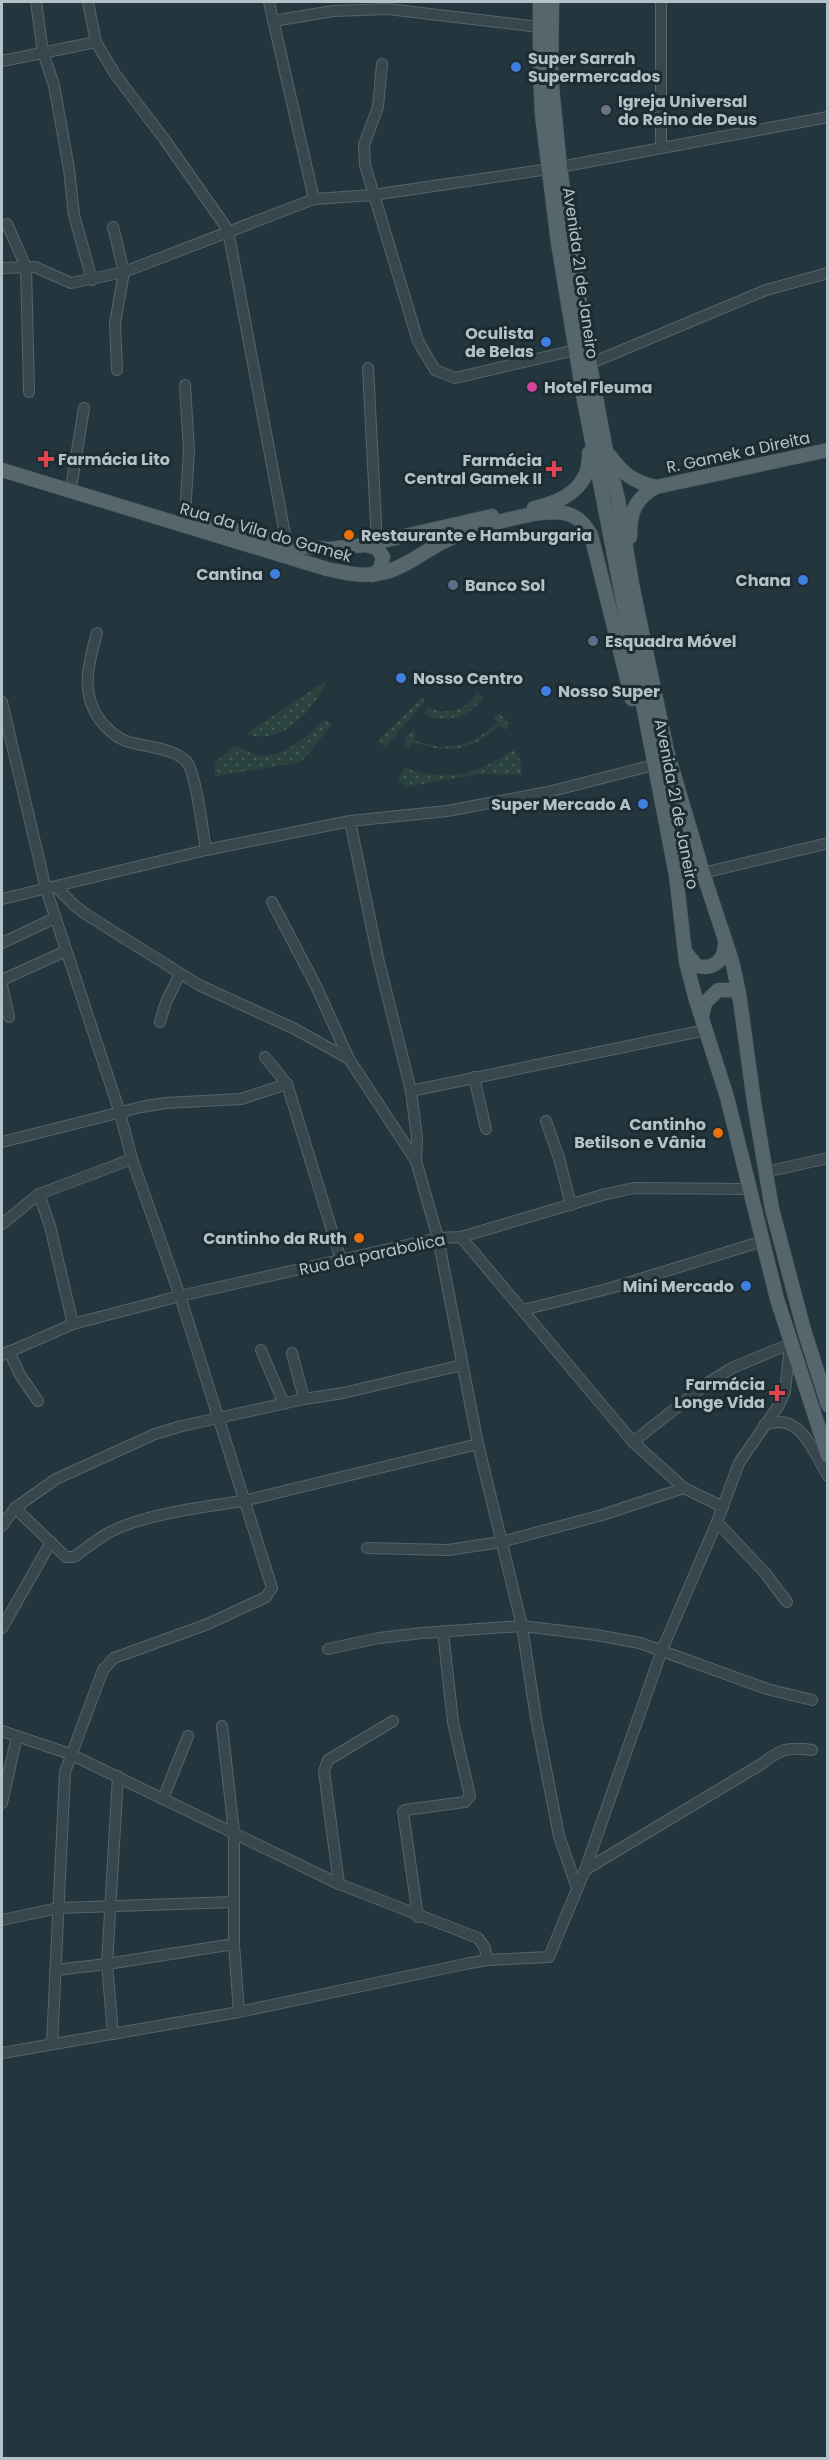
<svg xmlns="http://www.w3.org/2000/svg" width="829" height="2460" viewBox="0 0 829 2460" font-family="Poppins,sans-serif">
  <style>
    .grass { fill: url(#grass-dots) }
    .lines { fill: none; stroke-linecap: round; stroke-linejoin: round }
    .minor-casing { stroke: #56646b; stroke-width: 12 }
    .major-casing { stroke: #445359; stroke-width: 15 }
    .minor { stroke: #38474d; stroke-width: 10 }
    .major { stroke: #56666d; stroke-width: 14 }
    .shop-dot { fill: #3f7fe0; stroke: #1d2c32; stroke-width: 2 }
    .worship-dot { fill: #6b7280; stroke: #1d2c32; stroke-width: 2 }
    .hotel-dot { fill: #d1479c; stroke: #1d2c32; stroke-width: 2 }
    .health-dot { fill: #e0444e; stroke: #1d2c32; stroke-width: 2 }
    .food-dot { fill: #e8710a; stroke: #1d2c32; stroke-width: 2 }
    .service-dot { fill: #5c6f8a; stroke: #1d2c32; stroke-width: 2 }
    .labels { text-anchor: middle; stroke-width: 6; stroke-linejoin: round; paint-order: stroke }
    .poi-label { font-size: 16px; font-weight: bold; fill: #b4c1c8; stroke: #1d2c32; text-anchor: start }
    .street-label { font-size: 16px; fill: #b4c1c8; stroke: #1d2c32 }
  </style>
  <defs>
    <pattern id="grass-dots" width="8" height="8" patternUnits="userSpaceOnUse" patternTransform="scale(1.5)"><rect width="8" height="8" fill="#2a433e"/><path d="M2 2h.1M6 6h.1" fill="none" stroke="#465c58" stroke-width="1.8" stroke-linecap="round"/></pattern>
  </defs>
  <rect width="100%" height="100%" fill="#24363d"/>
  <g class="grass">
    <path d="M327 680C313 711 283 746 246 734Z"/>
    <path d="M477 693 484 697C470 717 447 725 424 714L428 708C449 715 465 711 477 693Z"/>
    <polygon points="422,698 425,701 385,748 378,740"/>
    <path d="M499 714 507 720 508 727 505 730 500 725C472 751 449 755 413 742L409 748 405 745 406 737 413 730 416 732 414 740C449 753 470 746 498 723L493 717Z"/>
    <path d="M325 719 332 725 301 762 215 776V762L235 746C243 748 248 753 256 755 280 761 311 734 325 719Z"/>
    <path d="M513 750C519 754 524 768 521 775L478 774 406 787 398 779 405 767C445 784 478 774 513 750Z"/>
  </g>
  <g class="lines">
    <g class="minor-casing">
      <g id="minor">
        <polyline points="36,2 43,53 54,85 69,169 74,215 92,280"/>
        <polyline points="88,2 96,42 115,74 165,140 228,230 287,545"/>
        <polyline points="269,2 314,199"/>
        <polyline points="661,2 661,148"/>
        <polyline points="273,21 333,11 388,9 539,27"/>
        <polyline points="2,61 96,42"/>
        <polyline points="382,64 378,107 364,145 365,165 418,341 435,370 455,378 575,350"/>
        <polyline points="560,167 828,117"/>
        <polyline points="7,224 26,267 29,392"/>
        <polyline points="113,227 124,272 115,323 117,370"/>
        <polyline points="2,268 35,267 71,283 124,272 314,199 373,195 549,169"/>
        <polyline points="589,364 766,290 828,273"/>
        <polyline points="368,368 377,542"/>
        <polyline points="185,385 189,450 185,516"/>
        <polyline points="72,482 84,408"/>
        <path d="M97 633C87 667 79 699 106 727 112 733 121 740 129 742 146 747 173 748 186 761 196 771 203 833 206 850"/>
        <polyline points="2,702 46,889 120,1113 132,1159 180,1296 272,1588 266,1597 208,1624 114,1658 103,1670 65,1772 52,2044"/>
        <polyline points="350,821 378,958 411,1091 417,1138 416,1161 438,1238 478,1444 522,1626 536,1718 559,1836 577,1888"/>
        <polyline points="703,873 828,843"/>
        <polyline points="56,887 74,905 87,915 199,985 295,1029 349,1059"/>
        <polyline points="2,899 206,850 350,821 447,811 548,792 650,766"/>
        <polyline points="272,902 316,986 349,1059 416,1161"/>
        <polyline points="2,943 55,918"/>
        <polyline points="2,980 66,951"/>
        <polyline points="2,985 9,1017"/>
        <polyline points="160,1022 166,1002 180,974"/>
        <polyline points="265,1057 287,1084 341,1260"/>
        <polyline points="474,1077 486,1129"/>
        <polyline points="411,1091 706,1030"/>
        <polyline points="546,1121 559,1158 571,1205"/>
        <polyline points="2,1142 141,1107 165,1103 241,1099 287,1084"/>
        <polyline points="765,1172 828,1158"/>
        <polyline points="39,1194 50,1226 73,1324"/>
        <polyline points="2,1224 39,1194 132,1159"/>
        <polyline points="461,1237 633,1442 684,1488 723,1507"/>
        <polyline points="523,1310 611,1288 763,1241"/>
        <polyline points="261,1350 284,1404"/>
        <polyline points="9,1351 20,1375 38,1401"/>
        <polyline points="292,1353 304,1399"/>
        <polyline points="2,1355 73,1324 180,1296 438,1238 461,1237 606,1194 634,1188 749,1189"/>
        <path d="M764 1425C800 1410 813 1451 828 1476"/>
        <path d="M15 1508 66 1557H74C85 1549 96 1540 108 1533 143 1514 203 1507 243 1501L478 1444"/>
        <polyline points="717,1522 765,1573 787,1602"/>
        <polyline points="2,1526 15,1508 56,1479 155,1434 182,1426 304,1399 343,1393 462,1365"/>
        <polyline points="367,1548 448,1550 501,1542 602,1515 684,1488"/>
        <polyline points="2,1628 51,1542"/>
        <polyline points="328,1649 379,1638 422,1633 522,1626 596,1635 640,1643 767,1689 812,1700"/>
        <polyline points="222,1726 234,1832 234,1944 239,2012"/>
        <polyline points="2,1731 70,1754 339,1884 478,1938 485,1948 487,1960"/>
        <polyline points="163,1799 188,1736"/>
        <polyline points="2,1803 17,1736"/>
        <path d="M585 1870 760 1765C780 1750 786 1746 812 1750"/>
        <polyline points="339,1884 324,1771 328,1760 393,1721"/>
        <polyline points="418,1917 403,1812 405,1810 465,1802 470,1796 453,1722 443,1632"/>
        <polyline points="2,1920 58,1908 234,1902"/>
        <polyline points="55,1970 107,1964 234,1944"/>
        <polyline points="113,2034 107,1964 118,1776"/>
        <polyline points="2,2053 239,2012 465,1964 487,1960 549,1957 585,1870 662,1650 717,1522 739,1463 779,1405 785,1392 790,1344 734,1367 709,1382 633,1442"/>
      </g>
    </g>
    <g class="major-casing">
      <g id="major">
        <polyline points="540,2 540,72 542,115 558,243 584,400 676,875 686,962 696,1000 727,1097 777,1299 828,1456"/>
        <polyline points="552,2 551,76 560,167 585,338 606,451 618,499 632,584 667,751 703,873 732,961 739,993 754,1102 772,1209 804,1330 828,1405"/>
        <path d="M610 456C623 474 634 482 656 487"/>
        <path d="M2 470 327 569C347 573 365 578 386 572 405 567 422 553 439 544 465 530 541 506 568 514 580 518 585 525 591 535L632 699"/>
        <path d="M534 508C563 502 591 487 589 453"/>
        <polyline points="197,520 287,545 329,549 365,545 492,516"/>
        <path d="M630 537C630 513 634 499 656 487L828 450"/>
        <polyline points="365,545 377,548 383,557 380,569 372,575"/>
        <path d="M686 953 697 966C714 970 725 960 725 943"/>
        <polyline points="702,1017 705,1003 718,990 731,990 739,993"/>
      </g>
    </g>
    <use href="#minor" class="minor"/>
    <use href="#major" class="major"/>
  </g>
  <g class="shop-dot">
    <circle cx="516" cy="67" r="6"/>
    <circle cx="546" cy="342" r="6"/>
    <circle cx="275" cy="574" r="6"/>
    <circle cx="803" cy="580" r="6"/>
    <circle cx="401" cy="678" r="6"/>
    <circle cx="546" cy="691" r="6"/>
    <circle cx="643" cy="804" r="6"/>
    <circle cx="746" cy="1286" r="6"/>
  </g>
  <circle class="worship-dot" cx="606" cy="110" r="6"/>
  <circle class="hotel-dot" cx="532" cy="387" r="6"/>
  <g class="health-dot">
    <path d="M43 450h6v6h6v6h-6v6h-6v-6h-6v-6h6z"/>
    <path d="M551 460h6v6h6v6h-6v6h-6v-6h-6v-6h6z"/>
    <path d="M774 1384h6v6h6v6h-6v6h-6v-6h-6v-6h6z"/>
  </g>
  <g class="food-dot">
    <circle cx="349" cy="535" r="6"/>
    <circle cx="718" cy="1133" r="6"/>
    <circle cx="359" cy="1238" r="6"/>
  </g>
  <g class="service-dot">
    <circle cx="453" cy="585" r="6"/>
    <circle cx="593" cy="641" r="6"/>
  </g>
  <g class="labels">
    <g class="poi-label">
      <text x="528" y="64">Super Sarrah<tspan x="528" dy="18">Supermercados</tspan></text>
      <text x="618" y="107">Igreja Universal<tspan x="618" dy="18">do Reino de Deus</tspan></text>
      <text x="534" y="339" text-anchor="end">Oculista<tspan x="534" dy="18">de Belas</tspan></text>
      <text x="544" y="393">Hotel Fleuma</text>
      <text x="58" y="465">Farmácia Lito</text>
      <text x="542" y="466" text-anchor="end">Farmácia<tspan x="542" dy="18">Central Gamek II</tspan></text>
      <text x="361" y="541">Restaurante e Hamburgaria</text>
      <text x="263" y="580" text-anchor="end">Cantina</text>
      <text x="791" y="586" text-anchor="end">Chana</text>
      <text x="465" y="591">Banco Sol</text>
      <text x="605" y="647">Esquadra Móvel</text>
      <text x="413" y="684">Nosso Centro</text>
      <text x="558" y="697">Nosso Super</text>
      <text x="631" y="810" text-anchor="end">Super Mercado A</text>
      <text x="706" y="1130" text-anchor="end">Cantinho<tspan x="706" dy="18">Betilson e Vânia</tspan></text>
      <text x="347" y="1244" text-anchor="end">Cantinho da Ruth</text>
      <text x="734" y="1292" text-anchor="end">Mini Mercado</text>
      <text x="765" y="1390" text-anchor="end">Farmácia<tspan x="765" dy="18">Longe Vida</tspan></text>
    </g>
    <g class="street-label">
      <text transform="translate(581 273) rotate(82)" y="6">Avenida 21 de Janeiro</text>
      <text transform="translate(738 452) rotate(-12)" y="6">R. Gamek a Direita</text>
      <text transform="translate(266 532) rotate(16)" y="6">Rua da Vila do Gamek</text>
      <text transform="translate(677 804) rotate(79)" y="6">Avenida 21 de Janeiro</text>
      <text transform="translate(372 1254) rotate(-12)" y="6">Rua da parabolica</text>
    </g>
  </g>
  <rect width="829" height="2460" fill="none" stroke="#b4c1c8" stroke-width="6"/>
</svg>
